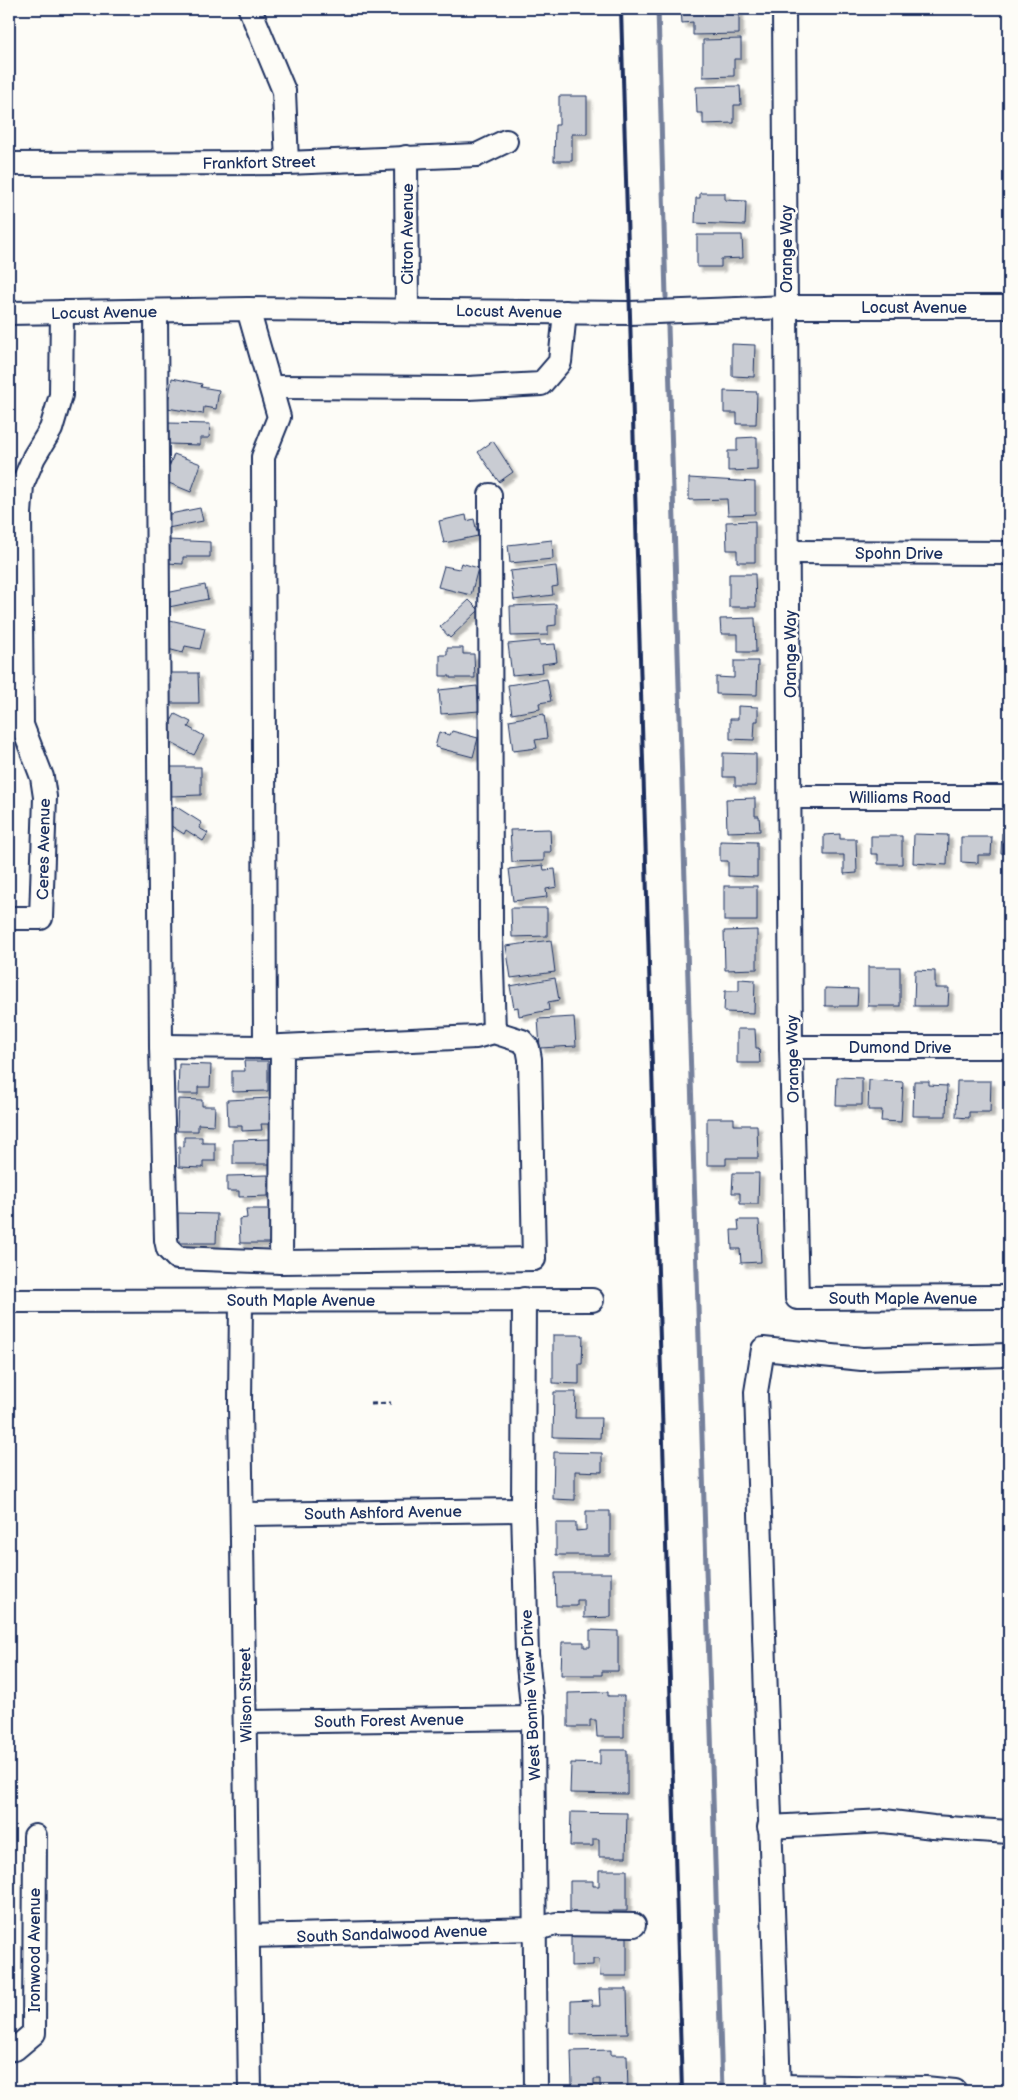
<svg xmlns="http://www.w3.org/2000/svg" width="1018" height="2100" viewBox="0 0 1018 2100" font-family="'Balsamiq Sans',sans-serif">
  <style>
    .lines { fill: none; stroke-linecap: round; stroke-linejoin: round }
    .stream { stroke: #76819c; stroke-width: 5 }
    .building { fill: #c9ccd3; stroke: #1b2f5e; filter: url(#shadow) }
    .minor-casing { stroke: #1b2f5e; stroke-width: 26 }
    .path { stroke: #1b2f5e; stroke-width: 3; stroke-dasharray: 5 4; stroke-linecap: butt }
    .minor { stroke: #fdfcf7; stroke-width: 22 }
    .rail { stroke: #1b2f5e; stroke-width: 4 }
    .labels { text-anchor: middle; stroke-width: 5; stroke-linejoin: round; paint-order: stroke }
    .street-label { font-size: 16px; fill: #1b2f5e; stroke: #fdfcf7 }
  </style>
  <defs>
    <filter id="shadow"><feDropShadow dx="4.5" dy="4.5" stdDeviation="1" flood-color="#0004"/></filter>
  </defs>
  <rect width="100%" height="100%" fill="#fdfcf7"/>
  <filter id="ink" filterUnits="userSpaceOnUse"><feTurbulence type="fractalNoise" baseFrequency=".02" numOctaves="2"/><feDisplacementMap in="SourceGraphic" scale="10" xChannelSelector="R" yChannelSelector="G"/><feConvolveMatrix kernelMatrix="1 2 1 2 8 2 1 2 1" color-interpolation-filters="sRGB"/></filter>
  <g filter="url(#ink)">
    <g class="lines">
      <g class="stream">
        <polyline points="658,9 666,297"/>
        <polyline points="668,326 722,2091"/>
      </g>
    </g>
    <g class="building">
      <polygon points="681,9 739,11 739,34 693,35 693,22 682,23"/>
      <polygon points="741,39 741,59 734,59 734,76 703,77 703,40"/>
      <polygon points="740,86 741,105 734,105 734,123 703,124 703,113 697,113 696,87"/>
      <polygon points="559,96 587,96 587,134 572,134 572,161 554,161 555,125 559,125"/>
      <polygon points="700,193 725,193 725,200 746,201 745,225 695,223 696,198 700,198"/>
      <polygon points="697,235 742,235 743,258 721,259 721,267 697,267"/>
      <polygon points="732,344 755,345 754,377 732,376"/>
      <polygon points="172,378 202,384 201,387 219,390 216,409 204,407 203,414 167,408"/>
      <polygon points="724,391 757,392 756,424 737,424 737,413 724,413"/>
      <polygon points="168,423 210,424 209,438 200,438 200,445 168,444"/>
      <polygon points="757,437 757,470 728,471 728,451 737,451 737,438"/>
      <polygon points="493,441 513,472 499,482 478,452"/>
      <polygon points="174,454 201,464 191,492 164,481"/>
      <polygon points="689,478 755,482 755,514 728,515 727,499 689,500"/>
      <polygon points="200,508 203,521 168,528 165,515"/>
      <polygon points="466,515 467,521 474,519 478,536 444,543 439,521"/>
      <polygon points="755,521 755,562 737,562 737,550 727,550 726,522"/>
      <polygon points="168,540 210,542 210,557 183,557 183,564 167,563"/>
      <polygon points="552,540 553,559 510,563 508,545"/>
      <polygon points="461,563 478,568 471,595 438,587 444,566 459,569"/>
      <polygon points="556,566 558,586 552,587 553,595 514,600 510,571"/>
      <polygon points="729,574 755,574 756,607 729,607"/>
      <polygon points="205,585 208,599 169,607 166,593"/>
      <polygon points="469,600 479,610 450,638 440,627"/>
      <polygon points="556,604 556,625 548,626 548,635 511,636 510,606"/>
      <polygon points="755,618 756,652 738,652 738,634 721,634 720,619"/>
      <polygon points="170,620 205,628 200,649 185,646 183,653 164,648"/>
      <polygon points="540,641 540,645 555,644 557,662 542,664 543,672 512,675 508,644"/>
      <polygon points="447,648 463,648 463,654 474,654 475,678 450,678 450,676 440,676 440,655 447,655"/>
      <polygon points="734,661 758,661 757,695 716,694 716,677 734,678"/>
      <polygon points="168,673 198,673 199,703 168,703"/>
      <polygon points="547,679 551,701 539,703 540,709 512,714 508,685"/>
      <polygon points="477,686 479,711 441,714 439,690"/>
      <polygon points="738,706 758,707 758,721 755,721 754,740 730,739 730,719 738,719"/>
      <polygon points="175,714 191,722 188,727 204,736 194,755 162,738"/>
      <polygon points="544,714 547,738 535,740 537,748 513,751 509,720"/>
      <polygon points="452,731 478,738 473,757 435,747 439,732 450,735"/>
      <polygon points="723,753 756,754 756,786 735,786 735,777 723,777"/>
      <polygon points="171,767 201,767 201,795 171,796"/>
      <polygon points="755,798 755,816 759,816 760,831 727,832 726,799"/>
      <polygon points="175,806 202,823 199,828 208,833 203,841 186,830 184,834 165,822"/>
      <polygon points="550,829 551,852 544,852 544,861 512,862 510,830"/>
      <polygon points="1002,833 1009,834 1009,854 1001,853"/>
      <polygon points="840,834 840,839 856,839 857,873 844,874 844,855 824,855 824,835"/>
      <polygon points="914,834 948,835 947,865 913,863"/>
      <polygon points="871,836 902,836 902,864 878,864 878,854 871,854"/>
      <polygon points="961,837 992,837 991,855 978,855 978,863 961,862"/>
      <polygon points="720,841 757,842 757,877 728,876 728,861 720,861"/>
      <polygon points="543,865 544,870 555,869 557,887 546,889 547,897 513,901 509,869"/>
      <rect x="724" y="886" width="33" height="35"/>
      <polygon points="511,908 547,908 547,936 512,937"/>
      <polygon points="757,930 757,969 725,970 724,931"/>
      <polygon points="551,940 555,972 511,978 506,946"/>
      <rect x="868" y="967" width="32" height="39"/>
      <polygon points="915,970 935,971 935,988 949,988 948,1006 914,1006"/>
      <polygon points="555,978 559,1000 548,1002 549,1010 519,1016 518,1007 514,1008 510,986"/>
      <polygon points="739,979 755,980 754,1013 724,1012 725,991 739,991"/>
      <polygon points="825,988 858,989 857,1006 825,1006"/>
      <rect x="1004" y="988" width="5" height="18"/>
      <polygon points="574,1017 576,1046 540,1048 538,1019"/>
      <polygon points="737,1029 755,1029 756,1048 759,1048 760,1063 737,1063"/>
      <polygon points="244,1061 268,1061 268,1091 232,1092 232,1071 245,1071"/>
      <polygon points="179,1064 211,1065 210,1087 198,1087 198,1094 178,1094"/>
      <polygon points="837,1077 862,1078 862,1105 836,1105"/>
      <polygon points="869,1080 903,1082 901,1122 881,1121 882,1110 868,1110"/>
      <polygon points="914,1081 929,1081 929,1085 947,1086 946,1116 913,1116"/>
      <polygon points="957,1081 991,1081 990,1112 969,1112 969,1118 956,1117"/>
      <polygon points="1009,1083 1009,1101 1004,1101 1004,1084"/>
      <polygon points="270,1098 272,1124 261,1124 262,1130 242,1131 242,1126 228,1126 227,1100"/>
      <polygon points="178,1099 202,1100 202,1106 215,1106 214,1125 198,1124 198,1131 177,1131"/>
      <polygon points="707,1118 734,1118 734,1125 757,1125 758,1158 726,1158 726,1165 707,1165"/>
      <polygon points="184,1137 202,1137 202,1143 215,1143 215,1161 203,1161 203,1168 179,1167 179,1146 184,1147"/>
      <polygon points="270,1139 270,1164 233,1164 233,1140"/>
      <polygon points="733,1173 759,1173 758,1204 740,1204 740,1193 732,1193"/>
      <polygon points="268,1175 268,1196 239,1197 239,1191 227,1191 227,1176"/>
      <polygon points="246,1209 269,1209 271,1243 240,1243 239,1219 247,1218"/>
      <polygon points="178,1213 217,1214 216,1243 178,1243"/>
      <polygon points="738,1220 759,1220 761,1262 741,1263 740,1249 732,1249 731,1230 739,1230"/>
      <polygon points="553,1335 583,1335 582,1364 579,1364 579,1384 553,1383"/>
      <polygon points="554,1392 576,1392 575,1418 601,1418 600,1438 553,1437"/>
      <polygon points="554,1452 602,1453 602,1472 575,1471 575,1500 553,1499"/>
      <polygon points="586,1511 610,1511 610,1555 556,1555 556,1523 576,1523 576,1531 586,1530"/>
      <polygon points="555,1573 611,1573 611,1617 584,1618 584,1600 577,1600 577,1606 556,1606"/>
      <polygon points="590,1630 618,1631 618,1671 602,1671 602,1675 561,1675 562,1642 584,1642 584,1647 590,1647"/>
      <polygon points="608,1692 608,1696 624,1696 624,1737 597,1737 596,1720 590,1720 590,1727 568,1727 568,1693"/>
      <polygon points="600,1750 627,1750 627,1794 570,1793 571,1763 600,1764"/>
      <polygon points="571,1812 627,1813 626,1857 599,1857 599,1839 593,1839 593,1846 570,1846"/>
      <polygon points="599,1870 627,1870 627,1911 612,1911 612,1915 570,1915 570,1881 593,1881 593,1886 599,1886"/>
      <polygon points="627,1932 627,1976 600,1976 599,1959 593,1959 593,1965 571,1966 571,1933"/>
      <polygon points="599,1989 627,1989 628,2033 571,2034 571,2001 592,2000 592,2006 600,2006"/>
      <polygon points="611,2050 611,2055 627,2055 628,2091 600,2091 600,2079 594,2079 594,2085 572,2085 571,2051"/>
    </g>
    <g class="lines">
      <g class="minor-casing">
        <g id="minor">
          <polyline points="250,9 284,91 287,163"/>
          <polyline points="784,9 791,1047 797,1298 1009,1297"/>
          <polyline points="406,157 407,310"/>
          <polyline points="9,164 287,163 477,155 506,141"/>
          <polyline points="248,309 279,417 263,457 265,1047"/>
          <polyline points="156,311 161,1046 166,1240 168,1249 177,1258 281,1262"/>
          <polyline points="9,313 248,309 630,313 787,307 1009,307"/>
          <polyline points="271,387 468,388 541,384 560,362 565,312"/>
          <polyline points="490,495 491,936 494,1032"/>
          <polyline points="789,552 1009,553"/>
          <polyline points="790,797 1009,797"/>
          <polyline points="9,918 41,918 45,797 42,777 22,725 20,514 22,485 34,457 51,429 61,395 62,312"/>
          <polyline points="161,1046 265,1047 282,1046 476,1037 494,1032 522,1041 528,1048 530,1059 534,1259 281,1262 282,1046"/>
          <polyline points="791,1047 1009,1047"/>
          <polyline points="524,1299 523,1510 527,1654 533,1718 536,2091"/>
          <polyline points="241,1300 240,1404 250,2091"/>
          <polyline points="9,1301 592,1300"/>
          <polyline points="242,1514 523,1510"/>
          <polyline points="245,1722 533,1718"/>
          <polyline points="769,1827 884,1821 933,1827 1009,1832"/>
          <polyline points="249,1936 536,1929 556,1924 634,1925"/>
          <polyline points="9,2049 15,2049 34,2033 35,1836"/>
          <polyline points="778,2086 925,2088 955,2091"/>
          <polyline points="779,2091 756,1392 763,1349 862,1359 1009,1355"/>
        </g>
      </g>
      <polyline class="path" points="371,1404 391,1403"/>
      <use href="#minor" class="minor"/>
      <polyline class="rail" points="621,9 682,2091"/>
    </g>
  </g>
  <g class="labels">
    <g class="street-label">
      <text transform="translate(259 162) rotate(-1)" y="6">Frankfort Street</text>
      <text transform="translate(407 234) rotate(-90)" y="6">Citron Avenue</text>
      <text transform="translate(786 249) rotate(-90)" y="6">Orange Way</text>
      <text x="914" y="313">Locust Avenue</text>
      <text transform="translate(509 311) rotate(1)" y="6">Locust Avenue</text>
      <text transform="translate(104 312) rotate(-1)" y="6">Locust Avenue</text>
      <text x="899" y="559">Spohn Drive</text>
      <text transform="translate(790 654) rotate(-90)" y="6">Orange Way</text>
      <text x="900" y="803">Williams Road</text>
      <text transform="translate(43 849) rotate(-89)" y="6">Ceres Avenue</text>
      <text x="900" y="1053">Dumond Drive</text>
      <text transform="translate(792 1059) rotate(-91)" y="6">Orange Way</text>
      <text x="903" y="1304">South Maple Avenue</text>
      <text x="301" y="1306">South Maple Avenue</text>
      <text transform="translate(383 1512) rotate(-1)" y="6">South Ashford Avenue</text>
      <text transform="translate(245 1695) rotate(-91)" y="6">Wilson Street</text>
      <text transform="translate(530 1695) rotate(-93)" y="6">West Bonnie View Drive</text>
      <text transform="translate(389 1720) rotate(-1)" y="6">South Forest Avenue</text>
      <text transform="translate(392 1933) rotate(-2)" y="6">South Sandalwood Avenue</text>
      <text transform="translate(34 1950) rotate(-90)" y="6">Ironwood Avenue</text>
    </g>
  </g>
  <rect width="1018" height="2100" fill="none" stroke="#fdfcf7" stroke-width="30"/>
  <rect x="15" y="15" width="988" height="2070" fill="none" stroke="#1b2f5e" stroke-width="2" filter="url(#ink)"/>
</svg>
